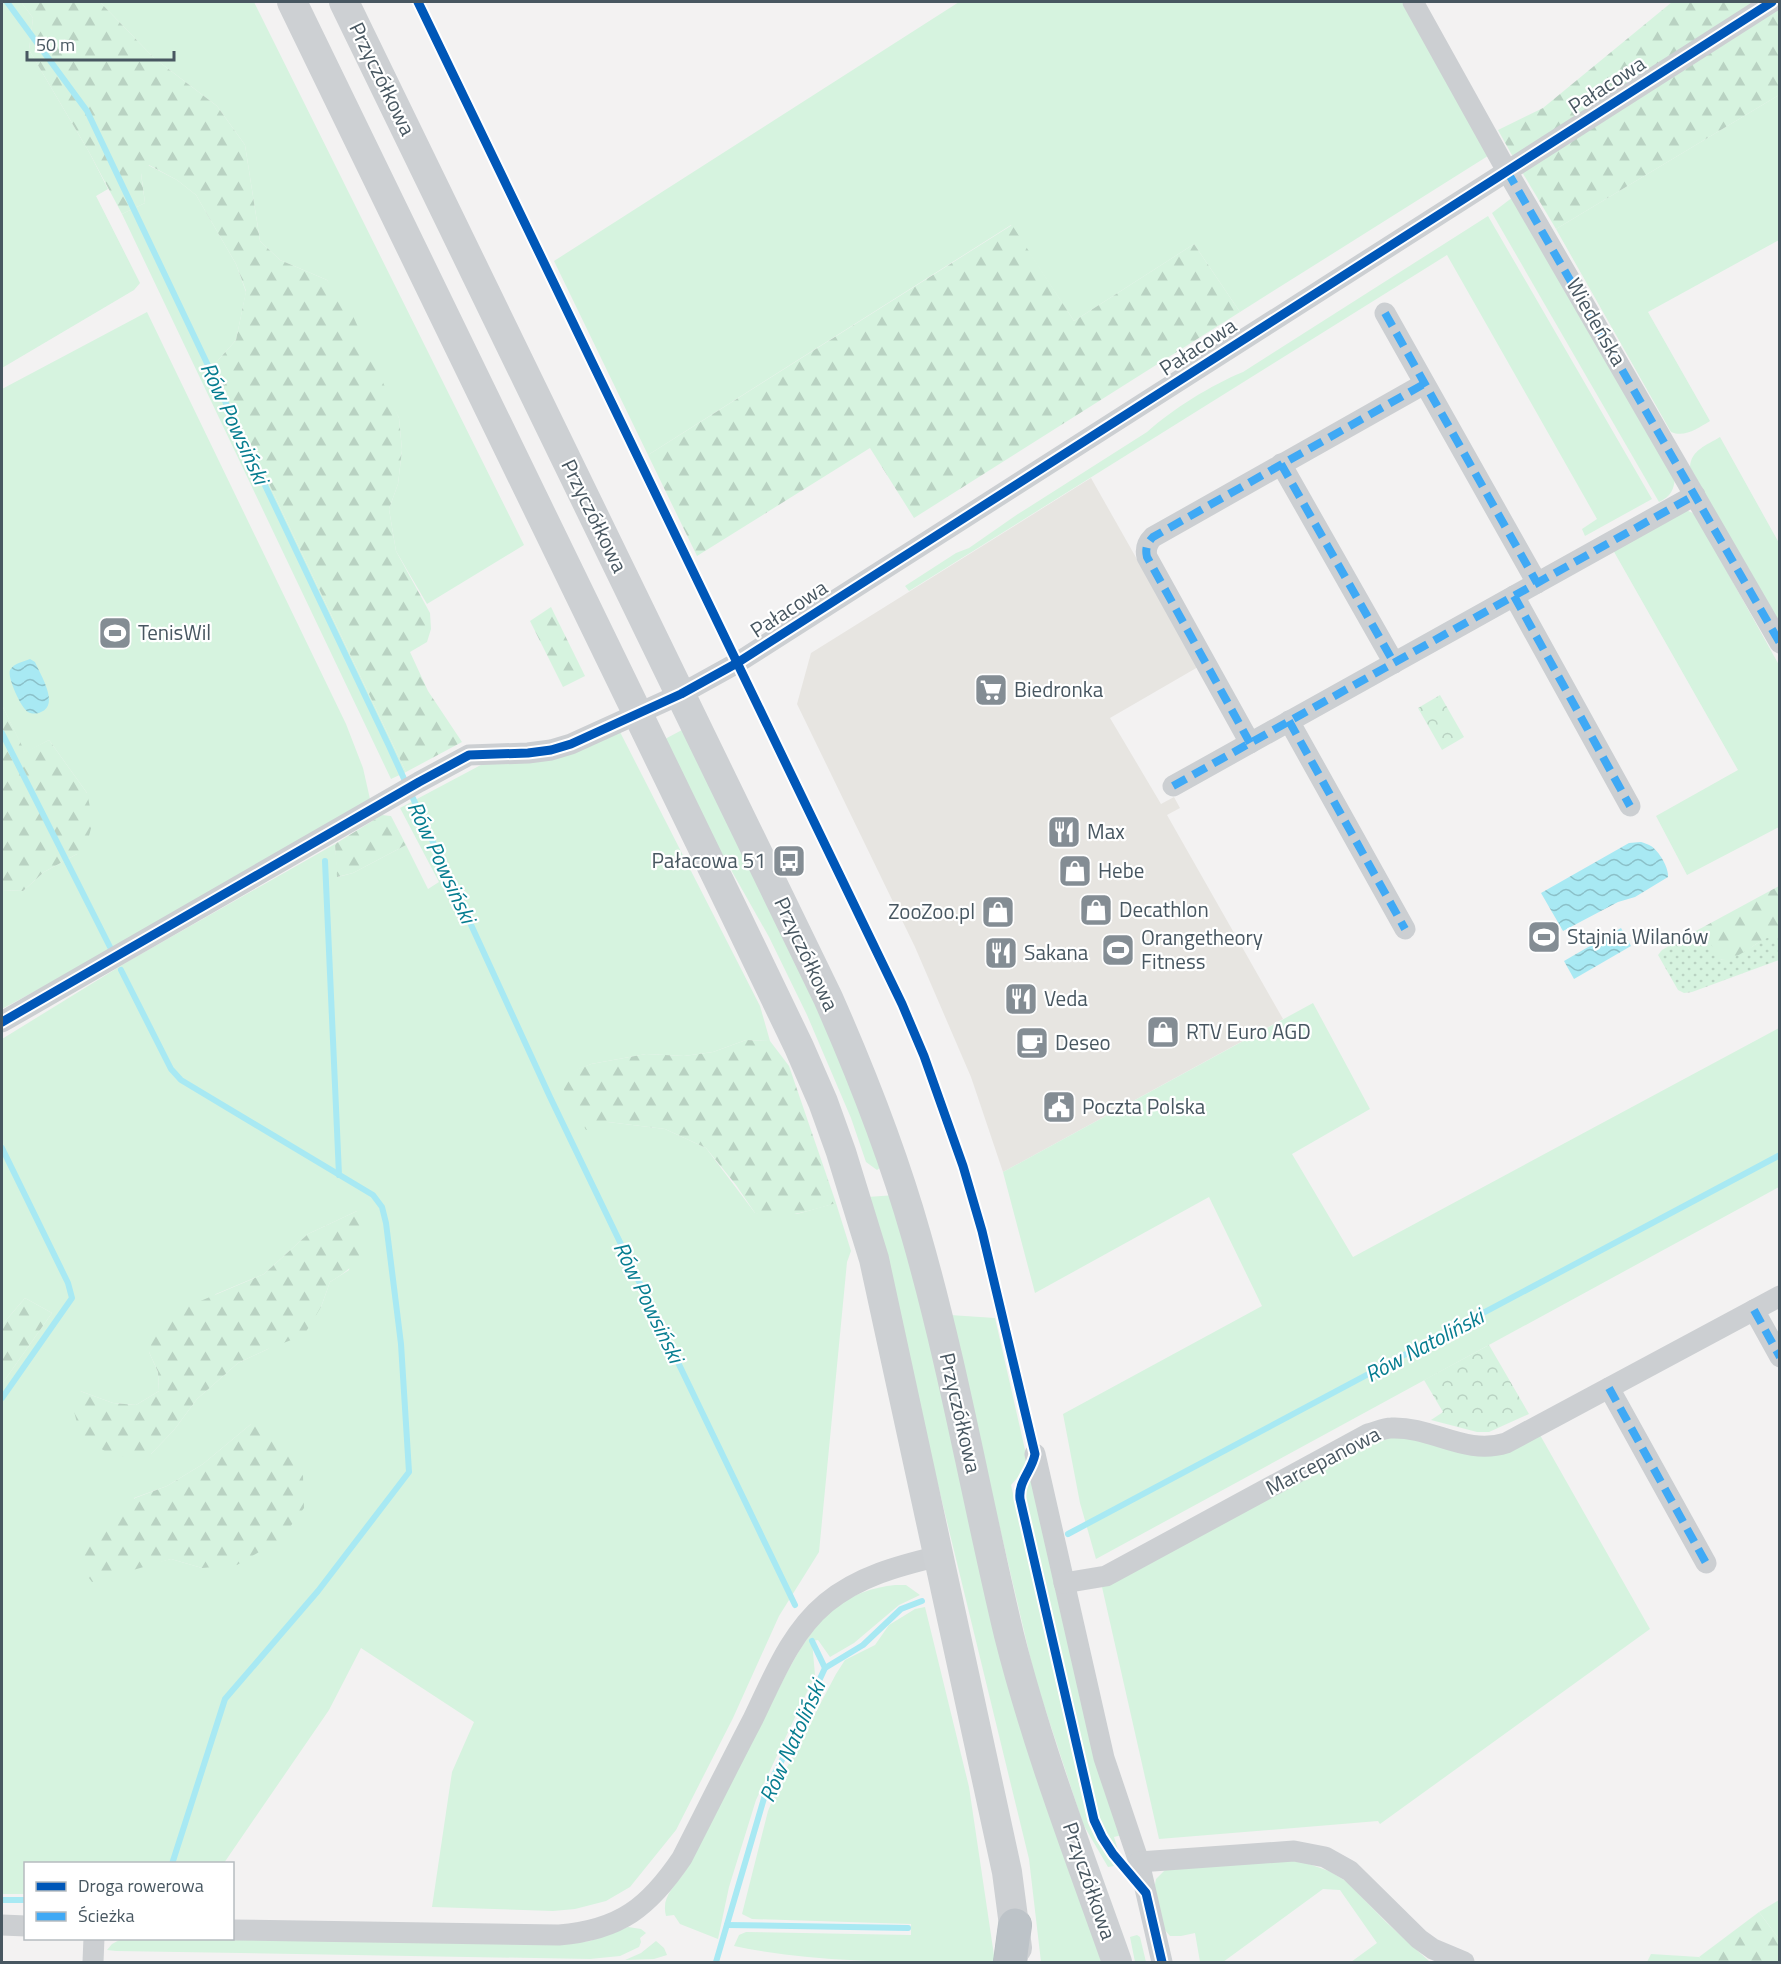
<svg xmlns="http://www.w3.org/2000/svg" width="1781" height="1964" viewBox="0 0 1781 1964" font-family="'Titillium Web',sans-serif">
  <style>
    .commercial { fill: #e7e5e1 }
    .grass { fill: #d6f3df; fill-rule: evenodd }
    .forest { fill: url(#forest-firs) }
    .park { fill: url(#park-crowns) }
    .garden { fill: url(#garden-dots) }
    .water { fill: url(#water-waves) }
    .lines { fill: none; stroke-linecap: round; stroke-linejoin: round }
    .stream { stroke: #a8e9f3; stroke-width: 6 }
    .highway-casing { stroke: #b6bdc2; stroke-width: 34 }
    .street { stroke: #cccfd2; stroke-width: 21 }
    .secondary { stroke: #cdd0d3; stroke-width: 30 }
    .highway { stroke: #bdc3c8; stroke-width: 33 }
    .quiet { stroke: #3fa9f5; stroke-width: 8; stroke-dasharray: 15 8; stroke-linecap: butt }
    .cycleway-casing { stroke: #fff; stroke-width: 13 }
    .cycleway { stroke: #0057b8; stroke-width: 9 }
    .labels { text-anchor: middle; stroke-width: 4.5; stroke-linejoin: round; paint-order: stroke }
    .street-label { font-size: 21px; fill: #485761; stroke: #fff }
    .poi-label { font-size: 21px; fill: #485761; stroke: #fff; text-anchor: start }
    .water-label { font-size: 22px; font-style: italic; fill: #067d90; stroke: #fff }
  </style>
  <defs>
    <pattern id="forest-firs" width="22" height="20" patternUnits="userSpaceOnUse" patternTransform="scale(1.5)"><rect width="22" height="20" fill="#d6f3df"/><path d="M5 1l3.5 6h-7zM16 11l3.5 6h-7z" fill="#b9d2c2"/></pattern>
    <pattern id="park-crowns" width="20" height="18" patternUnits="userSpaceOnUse" patternTransform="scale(1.5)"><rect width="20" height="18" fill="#d6f3df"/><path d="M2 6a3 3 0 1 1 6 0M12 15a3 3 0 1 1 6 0" fill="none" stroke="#b9d2c2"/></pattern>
    <pattern id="garden-dots" width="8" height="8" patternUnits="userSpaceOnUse" patternTransform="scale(1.5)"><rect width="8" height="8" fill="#d6f3df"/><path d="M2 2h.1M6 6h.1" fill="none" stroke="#b9d2c2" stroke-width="1.8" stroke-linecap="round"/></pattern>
    <pattern id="water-waves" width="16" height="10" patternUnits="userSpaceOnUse" patternTransform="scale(1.5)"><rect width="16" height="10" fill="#a8e9f3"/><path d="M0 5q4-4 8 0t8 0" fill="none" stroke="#8bc0c8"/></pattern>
  </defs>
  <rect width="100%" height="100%" fill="#f3f2f2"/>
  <polygon class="commercial" points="1091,478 1198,667 1110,718 1161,804 1174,797 1180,808 1167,815 1283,1019 1003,1172 971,1077 915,947 797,704 811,653"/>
  <g class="grass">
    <polygon points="2,2 21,2 33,18 29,50 89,152 108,189 96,196 140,283 134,290 2,368"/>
    <polygon points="100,2 254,2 524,545 427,604 396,551 389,509 398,484 402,450 399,418 327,280 280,260 260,241 245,145 217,106 154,58"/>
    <polygon points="959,2 1405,2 1491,154 1240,312 1194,244 1074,321 1011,225 648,455 554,261"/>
    <path d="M1779 95V240L1648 312 1710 421C1698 428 1685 438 1671 432L1556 229Z"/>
    <polygon points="148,165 177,180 196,195 236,264 246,292 236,340 213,366 406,772 391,779 122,214 145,203 141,173"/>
    <path d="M1513 197 1675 477C1674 490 1671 496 1659 502L1492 213Z"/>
    <path d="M1488 216 1652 499 1585 536 1582 529 1597 519 1447 255 909 591 905 586 956 553 969 548 1015 516 1147 432C1173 409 1211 385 1243 372Z"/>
    <polygon points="147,312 346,724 363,768 370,799 124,943 2,1009 2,890 23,891 44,872 77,854 87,793 49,740 25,753 2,705 2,389"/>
    <path d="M1720 437 1779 543V626L1690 467C1691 450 1707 445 1720 437Z"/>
    <polygon points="1686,510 1695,514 1779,665 1779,827 1687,875 1656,816 1738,770 1613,550"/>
    <polygon points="682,730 818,1003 881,1167 877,1170 866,1162 851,1118 807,1015 769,937 708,829 665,739"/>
    <path d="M620 732 760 1006 770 1041 746 1040 713 1052 684 1056 646 1054 591 1064 558 1078 608 1122 665 1129 706 1148 755 1213 797 1214 836 1203 851 1251 847 1262 819 1552 779 1616 733 1718 676 1830 630 1887 606 1901 575 1909 553 1911 432 1907 452 1772 474 1722 361 1648 329 1710 224 1863 26 1864 25 1894H2V1384L52 1313 25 1298 2 1325V1039L127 962 335 844 338 877 353 873 406 845 428 889 439 882 400 808 494 758ZM357 1211 349 1270 330 1282 321 1307 268 1349 238 1363 197 1399 174 1430 151 1454 80 1391 113 1403 136 1405 159 1391 158 1372 149 1352 216 1294 264 1274 308 1234ZM251 1424 202 1568 171 1559 133 1568 134 1498 167 1486 203 1464Z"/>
    <polygon points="1313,1003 1370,1109 1292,1154 1353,1257 1779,1028 1779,1187 1096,1559 1080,1503 1063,1414 1262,1306 1209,1197 1035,1293 1003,1172"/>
    <polygon points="895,1195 1103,1962 1041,1962 1029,1859 868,1197"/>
    <path d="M950 1315 995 1318 1026 1454C1027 1467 1019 1476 1011 1485L1088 1823 1096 1840 1114 1866 1108 1867 1083 1824 1035 1678Z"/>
    <polygon points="1402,1435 1471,1455 1540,1435 1650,1629 1380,1824 1378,1821 1159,1839 1102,1587 1373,1442"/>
    <polygon points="1032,1477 1122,1835 1114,1837 1118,1850 1108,1835 1100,1819 1025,1497 1025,1490"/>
    <path d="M895 1585H906L920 1595 899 1605 854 1643 830 1657 818 1640 812 1641 815 1675 756 1800 729 1887 718 1939 680 1924 674 1915 666 1916C661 1897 674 1887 684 1873 711 1822 737 1770 764 1718 783 1681 801 1638 832 1610 849 1595 874 1587 895 1585Z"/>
    <path d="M925 1607 969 1787 995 1962C909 1962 818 1964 734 1946L739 1935 746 1932 911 1935V1924L752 1919 742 1914 768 1811 785 1771 836 1674 845 1660 875 1645 889 1625 915 1609Z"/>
    <polygon points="1273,1859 1303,1862 1329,1871 1346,1881 1386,1922 1430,1962 1351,1962 1377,1943 1340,1890 1323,1889 1223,1962 1200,1962 1195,1933 1181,1936 1170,1936 1164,1929 1154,1890 1156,1879 1169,1866"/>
    <polygon points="1779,1900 1779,1939 1759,1912"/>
    <polygon points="628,1927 641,1929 646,1933 640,1938 641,1942 639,1947 620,1956 590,1959 116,1951 107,1950 112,1944 123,1938 232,1938 556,1945 590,1941"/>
    <polygon points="1137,1935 1140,1937 1146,1962 1135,1962 1130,1937"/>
    <polygon points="656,1941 664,1948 667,1955 654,1959 625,1960 641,1953"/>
    <polygon points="1651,1954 1699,1957 1703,1962 1647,1962"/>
  </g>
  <g class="forest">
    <polygon points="21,2 100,2 154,58 217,106 245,145 260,241 280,260 327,280 353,316 399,418 402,450 398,484 389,509 396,551 430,613 431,629 427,642 410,652 428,691 462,742 406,772 213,366 236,340 246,291 236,264 196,195 177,180 149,165 141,174 145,203 122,214 89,152 29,50 33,18"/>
    <polygon points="1672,2 1756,2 1513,157 1498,130 1543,108"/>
    <polygon points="1779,8 1779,95 1556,229 1522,172"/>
    <polygon points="1012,225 1074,321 1194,244 1240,312 914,518 870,448 697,556 648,455"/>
    <polygon points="551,607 585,676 563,687 530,621"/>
    <polygon points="2,705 25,752 49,740 87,793 93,821 87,843 77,854 44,872 23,891 2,890"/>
    <polygon points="382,815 391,816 406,845 353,873 337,877 335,844"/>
    <path d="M1779 886V938C1752 937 1749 957 1728 960 1716 961 1701 954 1690 951L1683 938Z"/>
    <path d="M746 1040 770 1041 789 1066 836 1203C809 1211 783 1220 755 1213L736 1185 706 1148 665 1129 608 1122 586 1130 557 1077 591 1064 646 1054 684 1056 713 1052Z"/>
    <path d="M357 1211C371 1247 362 1263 330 1282L321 1307 304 1335 268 1349 238 1363 197 1399 174 1430 151 1454 114 1457 80 1435 74 1411 80 1391 113 1403 136 1405 159 1391 158 1372 149 1352 153 1336 172 1313 264 1274 308 1234Z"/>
    <polygon points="25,1298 52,1313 2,1384 2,1325"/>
    <polygon points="251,1424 269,1432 290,1452 303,1476 304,1508 281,1539 237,1565 202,1568 171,1559 92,1582 80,1566 90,1542 135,1498 167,1486 203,1464"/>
    <polygon points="1759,1912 1779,1939 1779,1962 1703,1962 1699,1957"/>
  </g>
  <g class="park">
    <polygon points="1440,695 1464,737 1442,750 1418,708"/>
    <polygon points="1489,1345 1529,1414 1489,1432 1477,1432 1431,1420 1443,1412 1424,1380"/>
  </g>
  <path class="garden" d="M1770 937 1779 938V960L1692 992 1684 993 1678 990 1658 955 1662 950 1683 938 1690 951 1709 941 1721 960C1740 960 1752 943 1770 937Z"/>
  <g class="water">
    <path d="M30 659 35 662C40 674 60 705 41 712 37 714 32 714 28 712 21 708 7 677 10 670 14 663 23 662 30 659Z"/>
    <path d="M1641 842C1644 843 1648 844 1651 846 1659 851 1669 868 1668 877L1635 897 1618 902 1563 931 1541 893 1629 843Z"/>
    <polygon points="1621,928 1631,946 1574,979 1564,961"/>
  </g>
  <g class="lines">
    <g class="stream">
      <polyline points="7,2 87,111 389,746 550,1097 795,1605"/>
      <polyline points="2,733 110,947"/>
      <polyline points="325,861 339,1175"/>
      <polyline points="121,970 171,1069 181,1080 373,1195 382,1207 386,1223 401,1344 409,1472 318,1591 225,1699 172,1864"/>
      <polyline points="2,1148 68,1283 72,1298 2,1398"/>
      <polyline points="1068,1534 1780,1155"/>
      <polyline points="812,1641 825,1668"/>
      <polyline points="2,1900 26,1900"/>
      <polyline points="727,1925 908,1928"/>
      <polyline points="716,1962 767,1788 781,1762 825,1668 863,1645 901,1609 922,1601"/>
    </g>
    <g class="highway-casing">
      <polyline id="highway" points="1010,1962 1015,1925"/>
    </g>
    <g class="street">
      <polyline points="1413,2 1507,171 1780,643"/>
      <polyline points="1385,313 1537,583"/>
      <polyline points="1281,464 1394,663"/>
      <polyline points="1514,596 1630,806"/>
      <polyline points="1289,721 1405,929"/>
      <path d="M1250 743 1147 557C1145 549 1147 543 1153 537L1424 384"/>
      <polyline points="1173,786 1695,495"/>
      <polyline points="2,1022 419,782 469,755 528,753 551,750 571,744 681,694 737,663 1772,2"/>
      <polyline points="1754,1310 1780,1357"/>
      <polyline points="1609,1388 1706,1563"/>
      <polyline points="1035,1454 1104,1758 1139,1862 1162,1962"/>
      <path d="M1064 1583 1106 1576 1368 1434C1376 1432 1384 1428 1391 1428 1432 1426 1465 1456 1506 1443L1780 1296"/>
      <polyline points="1139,1862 1294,1851 1325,1857 1350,1871 1419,1939 1433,1949 1464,1962"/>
      <polyline points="2,1925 26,1926"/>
      <path d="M232 1930 559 1935C620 1930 649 1907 682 1858 706 1811 729 1765 753 1719 773 1678 790 1633 826 1603 859 1576 898 1566 939 1556"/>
      <polyline points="93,1962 94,1938"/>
    </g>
    <g class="secondary">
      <polyline points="292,2 735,914 799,1047 823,1102 841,1152 874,1259 1007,1872 1017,1948"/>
      <path d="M344 2 828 998C862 1075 893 1154 916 1235 954 1367 977 1502 1009 1635 1037 1746 1079 1855 1117 1962"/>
    </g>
    <use href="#highway" class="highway"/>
    <g class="quiet">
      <polyline points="1507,171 1780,643"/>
      <polyline points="1385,313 1537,583"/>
      <polyline points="1281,464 1394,663"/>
      <polyline points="1514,596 1630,806"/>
      <polyline points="1289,721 1405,929"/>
      <path d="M1250 743 1147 557C1145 549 1147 543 1153 537L1424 384"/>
      <polyline points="1173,786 1695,495"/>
      <polyline points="1754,1310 1780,1357"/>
      <polyline points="1609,1388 1706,1563"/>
    </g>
    <g class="cycleway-casing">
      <g id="cycleway">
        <path d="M418 2 902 1004 924 1056 963 1166 982 1231 1035 1454C1032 1471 1018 1481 1020 1499L1094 1820 1102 1837 1113 1854 1146 1893 1162 1962"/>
        <polyline points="2,1022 419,782 469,755 528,753 551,750 571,744 681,694 737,663 1772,2"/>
      </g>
    </g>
    <use href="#cycleway" class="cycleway"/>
  </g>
  <defs>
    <g id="stadium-square" transform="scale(1.725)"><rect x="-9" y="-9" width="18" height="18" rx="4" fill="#848d94" stroke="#fff"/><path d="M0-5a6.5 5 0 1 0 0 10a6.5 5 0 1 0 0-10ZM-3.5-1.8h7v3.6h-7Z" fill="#fff"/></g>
    <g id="supermarket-square" transform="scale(1.725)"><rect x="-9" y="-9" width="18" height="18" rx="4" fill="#848d94" stroke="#fff"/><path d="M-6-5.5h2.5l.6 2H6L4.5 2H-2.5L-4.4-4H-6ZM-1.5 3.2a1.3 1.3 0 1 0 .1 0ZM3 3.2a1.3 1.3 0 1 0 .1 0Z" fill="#fff"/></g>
    <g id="restaurant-square" transform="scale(1.725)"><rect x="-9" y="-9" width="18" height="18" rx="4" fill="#848d94" stroke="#fff"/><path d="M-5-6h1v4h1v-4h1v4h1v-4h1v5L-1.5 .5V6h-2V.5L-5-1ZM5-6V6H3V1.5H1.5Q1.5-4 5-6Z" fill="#fff"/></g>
    <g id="bus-square" transform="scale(1.725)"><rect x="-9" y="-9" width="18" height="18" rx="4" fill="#848d94" stroke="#fff"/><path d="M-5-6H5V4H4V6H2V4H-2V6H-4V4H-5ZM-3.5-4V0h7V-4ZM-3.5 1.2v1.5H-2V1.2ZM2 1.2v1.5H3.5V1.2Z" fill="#fff"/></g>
    <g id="shop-square" transform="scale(1.725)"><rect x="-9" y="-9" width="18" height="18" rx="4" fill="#848d94" stroke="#fff"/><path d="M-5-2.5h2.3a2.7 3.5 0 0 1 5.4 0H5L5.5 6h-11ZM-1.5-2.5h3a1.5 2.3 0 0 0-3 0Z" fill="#fff"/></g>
    <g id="cafe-square" transform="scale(1.725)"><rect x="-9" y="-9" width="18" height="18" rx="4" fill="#848d94" stroke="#fff"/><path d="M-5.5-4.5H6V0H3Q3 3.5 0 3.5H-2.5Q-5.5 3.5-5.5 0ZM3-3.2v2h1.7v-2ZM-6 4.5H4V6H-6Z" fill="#fff"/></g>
    <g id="civic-square" transform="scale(1.725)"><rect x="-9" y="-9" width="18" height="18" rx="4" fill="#848d94" stroke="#fff"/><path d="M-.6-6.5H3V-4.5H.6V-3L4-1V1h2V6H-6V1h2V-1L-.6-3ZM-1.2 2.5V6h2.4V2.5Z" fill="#fff"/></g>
  </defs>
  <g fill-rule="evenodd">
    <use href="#stadium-square" x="115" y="633"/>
    <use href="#supermarket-square" x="991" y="690"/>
    <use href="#restaurant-square" x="1064" y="832"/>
    <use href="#bus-square" x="789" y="861"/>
    <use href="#shop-square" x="1075" y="871"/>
    <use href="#shop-square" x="1096" y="910"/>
    <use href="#shop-square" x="998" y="912"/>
    <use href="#stadium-square" x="1544" y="937"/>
    <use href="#stadium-square" x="1118" y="950"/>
    <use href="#restaurant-square" x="1001" y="953"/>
    <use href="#restaurant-square" x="1021" y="999"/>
    <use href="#shop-square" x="1163" y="1032"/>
    <use href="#cafe-square" x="1032" y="1043"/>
    <use href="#civic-square" x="1059" y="1107"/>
  </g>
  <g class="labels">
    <g class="street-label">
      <text transform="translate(382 79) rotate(64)" y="7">Przyczółkowa</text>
      <text transform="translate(1607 85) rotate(-33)" y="7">Pałacowa</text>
      <text transform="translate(1596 322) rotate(60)" y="7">Wiedeńska</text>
      <text transform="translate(1198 347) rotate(-33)" y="7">Pałacowa</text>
      <text transform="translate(594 516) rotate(64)" y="7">Przyczółkowa</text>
      <text transform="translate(789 609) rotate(-33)" y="7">Pałacowa</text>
      <text transform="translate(806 954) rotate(65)" y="7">Przyczółkowa</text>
      <text transform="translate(960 1413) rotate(77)" y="7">Przyczółkowa</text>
      <text transform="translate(1323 1461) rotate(-27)" y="7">Marcepanowa</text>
      <text transform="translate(1089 1881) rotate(71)" y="7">Przyczółkowa</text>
    </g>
    <g class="poi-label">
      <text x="138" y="640">TenisWil</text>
      <text x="1014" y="697">Biedronka</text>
      <text x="1087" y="839">Max</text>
      <text x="766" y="868" text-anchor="end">Pałacowa 51</text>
      <text x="1098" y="878">Hebe</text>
      <text x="1119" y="917">Decathlon</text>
      <text x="975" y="919" text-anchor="end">ZooZoo.pl</text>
      <text x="1567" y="944">Stajnia Wilanów</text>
      <text x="1141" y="945">Orangetheory<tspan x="1141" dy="24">Fitness</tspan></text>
      <text x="1024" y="960">Sakana</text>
      <text x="1044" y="1006">Veda</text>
      <text x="1186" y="1039">RTV Euro AGD</text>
      <text x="1055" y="1050">Deseo</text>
      <text x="1082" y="1114">Poczta Polska</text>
    </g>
    <g class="water-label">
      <text transform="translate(235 423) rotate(65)" y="8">Rów Powsiński</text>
      <text transform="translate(442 862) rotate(65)" y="8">Rów Powsiński</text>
      <text transform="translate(649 1302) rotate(64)" y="8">Rów Powsiński</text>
      <text transform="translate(1424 1345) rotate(-28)" y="8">Rów Natoliński</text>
      <text transform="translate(792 1741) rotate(-66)" y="8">Rów Natoliński</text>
    </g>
  </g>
  <rect width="1781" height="1964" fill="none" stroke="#485761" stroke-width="6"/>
  <rect x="24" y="1862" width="210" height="78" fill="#ffffff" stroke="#b6bcc0" stroke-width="1.5"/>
  <rect x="36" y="1882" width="30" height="9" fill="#0057b8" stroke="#b6bcc0" stroke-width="1.5"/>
  <text x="78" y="1892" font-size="18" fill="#485761">Droga rowerowa</text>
  <rect x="36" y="1912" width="30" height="9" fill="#3fa9f5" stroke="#b6bcc0" stroke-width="1.5"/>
  <text x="78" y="1922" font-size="18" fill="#485761">Ścieżka</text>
  <path d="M27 51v9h147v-9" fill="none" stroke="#485761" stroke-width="3"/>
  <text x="36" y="51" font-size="18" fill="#485761" stroke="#ffffff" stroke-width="4.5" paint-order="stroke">50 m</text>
</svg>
